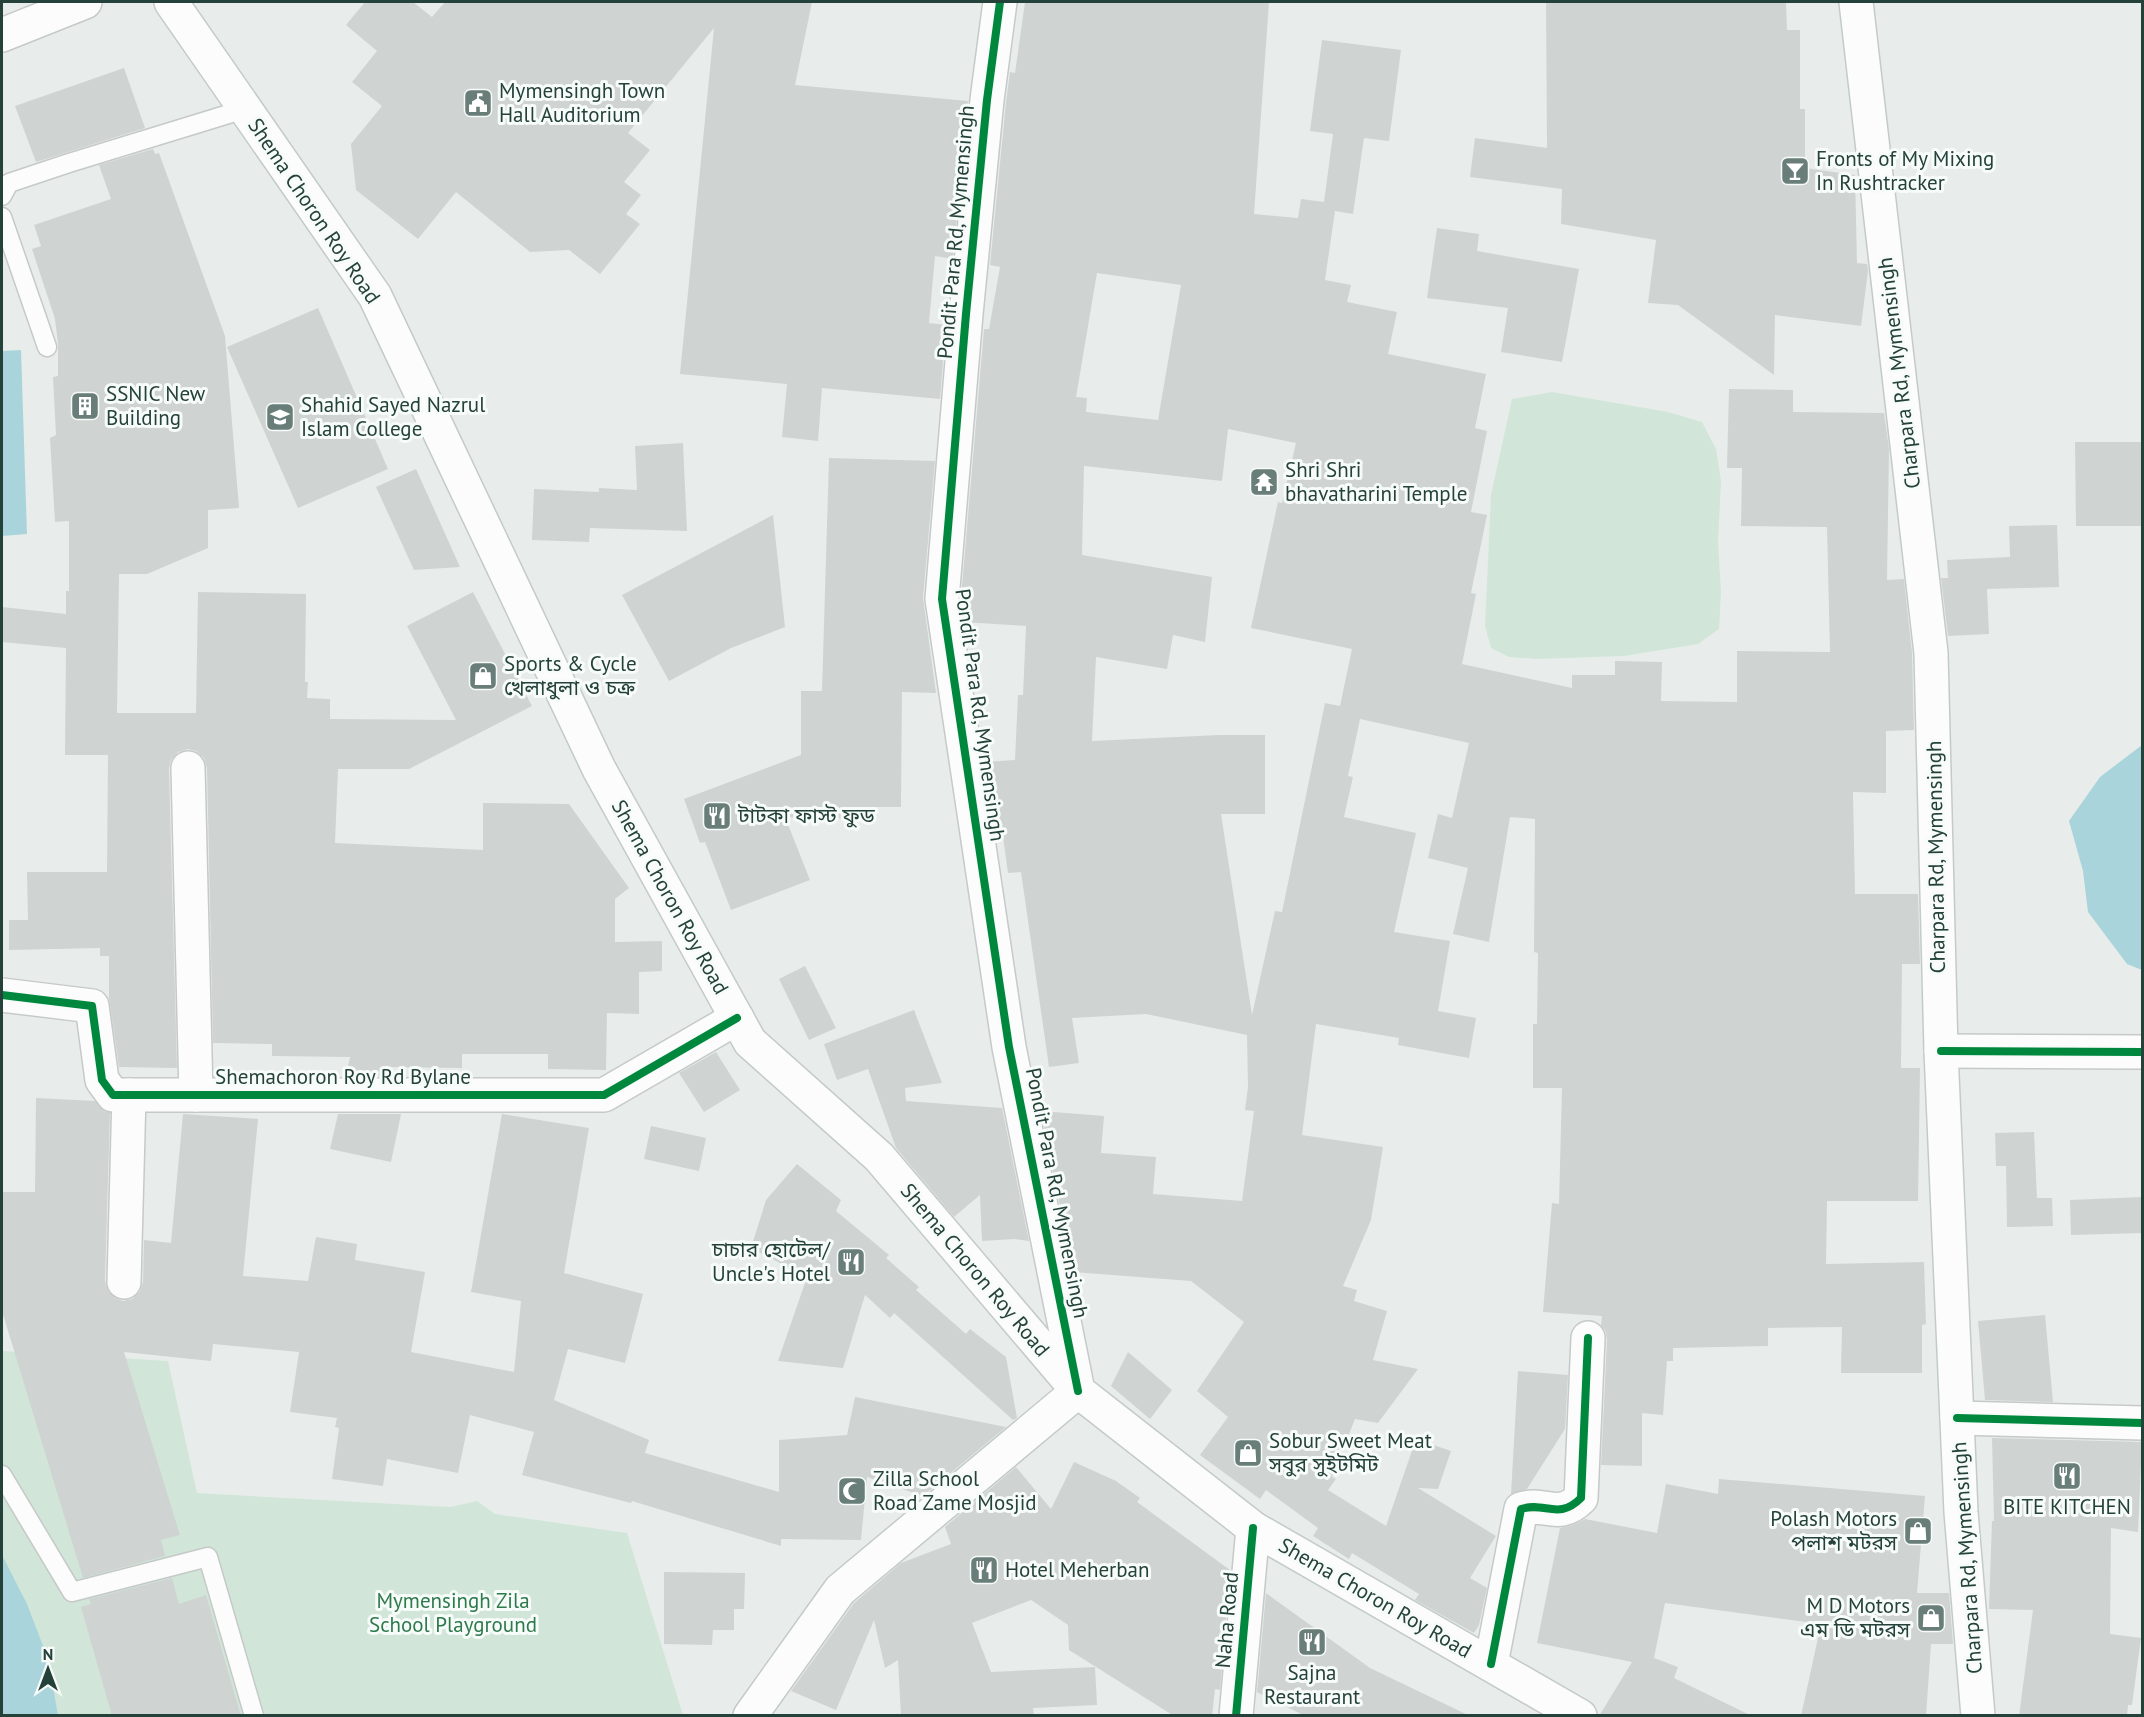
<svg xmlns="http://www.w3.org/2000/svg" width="2144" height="1717" viewBox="0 0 2144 1717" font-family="'PT Sans','Noto Sans Bengali',sans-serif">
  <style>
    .green { fill: #d1e6d8 }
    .water { fill: #a9d4db }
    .building { fill: #cfd4d2; fill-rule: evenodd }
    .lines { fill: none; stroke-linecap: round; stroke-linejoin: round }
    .service-casing { stroke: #c5cac8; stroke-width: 21 }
    .minor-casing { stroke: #c5cac8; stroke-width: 36 }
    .tertiary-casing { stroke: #c5cac8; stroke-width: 36 }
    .secondary-casing { stroke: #c3cbc8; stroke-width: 36 }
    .service { stroke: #fcfcfc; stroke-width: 18 }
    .minor { stroke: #fcfcfc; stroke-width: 33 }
    .tertiary { stroke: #fcfcfc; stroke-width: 33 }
    .secondary { stroke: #fcfcfc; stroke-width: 33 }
    .cycleway-casing { stroke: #f7fbf9; stroke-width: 11 }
    .cycleway { stroke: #00873e; stroke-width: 8 }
    .labels { text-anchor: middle; stroke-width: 6; stroke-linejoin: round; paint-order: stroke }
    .poi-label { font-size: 21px; fill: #24423a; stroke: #f7fbf9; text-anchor: start }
    .street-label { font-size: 21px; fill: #24423a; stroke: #f7fbf9 }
    .park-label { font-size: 21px; fill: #2d7a4b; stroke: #f7fbf9 }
  </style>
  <rect width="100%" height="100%" fill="#e8edeb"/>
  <g class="green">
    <polygon points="1552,392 1668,412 1702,422 1716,449 1721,481 1718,542 1721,592 1719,629 1698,644 1624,656 1537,659 1509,657 1491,648 1485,626 1491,495 1512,399"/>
    <polygon points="2,1351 168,1361 197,1493 450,1507 477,1501 495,1514 627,1533 683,1715 2,1715"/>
  </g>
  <g class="water">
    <polygon points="21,350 27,534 2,536 2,351"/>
    <polygon points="2142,745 2142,970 2127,964 2088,912 2083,871 2069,821 2100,777"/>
    <polygon points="2,1555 27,1604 48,1659 58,1715 2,1715"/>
  </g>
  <g class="building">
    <polygon points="365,2 413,2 432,17 445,2 812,2 795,85 968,101 953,259 935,256 929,323 946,325 940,399 822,388 818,441 782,437 787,384 680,374 714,28 628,133 650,150 624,182 641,195 626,214 640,224 600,274 569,250 530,252 456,192 418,239 356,190 351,144 382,106 352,82 377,51 346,25"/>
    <path d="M1025 2H1269L1254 214 1298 218 1301 199 1324 202 1333 134 1310 131 1322 40 1401 50 1389 141 1364 138 1353 214 1335 211 1325 280 1351 285 1347 302 1397 312 1388 354 1486 374 1475 428 1487 431 1471 512 1487 515 1471 593 1476 594 1462 664 1572 688V675H1615V661L1662 662 1661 701 1737 702V651L1830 652 1827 527 1741 526 1742 468H1727L1729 389 1793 390V412L1884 413 1889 449 1887 580 1904 579 1912 653 1914 730 1886 731V793L1853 792 1855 894H1918L1920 964H1902L1901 1068H1920L1918 1201H1827L1826 1264 1924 1262 1926 1324 1922 1325V1373H1841L1842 1327 1768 1328V1346L1673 1348V1361H1667L1663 1415 1642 1413V1466L1601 1465 1607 1339 1605 1330 1601 1326 1602 1316 1543 1312 1552 1203 1559 1204 1562 1088H1533V1024H1537L1538 953 1534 952 1535 819 1510 817 1489 942 1453 934 1468 868 1428 858 1438 814 1452 818 1469 743 1360 719 1348 776 1353 777 1344 817 1416 833 1394 932 1450 941 1438 1011 1476 1018 1469 1058 1398 1045 1399 1038 1316 1024 1302 1135 1383 1147 1371 1220 1343 1286 1357 1290 1354 1301 1387 1311 1373 1360 1418 1369 1378 1423 1355 1419 1332 1477 1336 1479 1328 1490 1386 1526 1416 1439 1451 1451 1438 1489 1418 1488 1496 1536 1470 1578 1487 1588 1479 1625 1474 1633 1415 1600 1419 1594 1352 1553 1349 1559 1313 1536 1318 1528 1266 1490 1260 1499 1200 1455 1228 1417 1197 1391 1244 1322 1191 1281 1073 1272 1041 1111 1104 1116 1101 1153 1156 1157 1153 1194 1242 1201 1254 1111 1245 1110 1248 1087 1247 1035 1146 1014 1072 1018 1079 1063 1049 1067 1021 872 1008 873 1003 837 997 838 985 762 1015 760 1018 695H1023L1026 626 964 622 961 598 984 329H989L1000 267 990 265 1006 102 1010 72 1015 73ZM1097 273 1181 285 1158 420 1086 412 1087 398 1076 397ZM1228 429 1296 443 1282 503 1278 502 1251 628 1352 649 1340 706 1325 703 1282 912 1275 911 1252 1015 1221 814H1265V735H1219L1092 741 1096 657 1167 669 1173 635 1205 642 1212 577 1082 555 1084 466 1222 481Z"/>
    <polygon points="1546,2 1786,2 1787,30 1800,30 1800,109 1805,109 1805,168 1855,175 1857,263 1867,264 1868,271 1861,326 1775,315 1774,375 1678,305 1648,303 1656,240 1561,224 1562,189 1470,177 1475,138 1547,148"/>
    <polygon points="124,68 145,128 36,162 15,106"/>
    <polygon points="153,149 155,154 159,153 225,336 239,508 208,510 208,548 147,574 119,574 117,713 196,713 198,592 306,594 305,682 308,682 307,698 330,699 330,719 456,720 407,626 473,592 532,706 409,769 338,769 335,843 483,850 483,803 569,804 629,888 615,899 615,942 662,941 662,971 639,972 639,1014 607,1013 606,1070 548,1069 548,1054 462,1054 462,1068 383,1067 382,1076 346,1076 350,1057 272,1056 272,1044 213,1043 207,768 204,758 196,751 188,749 178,752 171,760 169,768 177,1068 119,1067 109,998 109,956 100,956 100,948 9,950 9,920 28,920 27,872 107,872 108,755 65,755 66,648 2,642 2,607 66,614 66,591 69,591 69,521 55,522 50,438 56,435 53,377 58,376 58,344 55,319 32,249 41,246 34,225 111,199 99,165"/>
    <polygon points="1437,228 1479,234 1477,251 1579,269 1562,362 1501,352 1508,308 1427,298"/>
    <polygon points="318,308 388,469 298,508 227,347"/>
    <polygon points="2075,442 2142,442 2142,526 2076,526"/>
    <polygon points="683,443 687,531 590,528 589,542 532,540 534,489 599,492 599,488 637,490 635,446"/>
    <polygon points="829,458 935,461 923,598 936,693 902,692 901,807 863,807 863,819 785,817 810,880 731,910 705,842 700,843 684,799 801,755 801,691 822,691"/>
    <polygon points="416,469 460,567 414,570 376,487"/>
    <polygon points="773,515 785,627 731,648 669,681 622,595"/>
    <polygon points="2057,525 2059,587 1987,589 1989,634 1948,636 1941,578 1948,578 1947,560 2010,557 2009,526"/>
    <polygon points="805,966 836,1028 809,1040 779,979"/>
    <polygon points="914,1010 942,1083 905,1088 906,1101 1002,1108 1029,1241 1014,1239 982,1241 980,1195 954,1217 896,1148 868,1069 837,1080 824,1044"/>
    <polygon points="716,1052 740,1090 704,1112 679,1073"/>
    <polygon points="36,1098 95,1101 104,1111 110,1113 105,1281 108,1291 115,1298 123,1301 132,1299 140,1291 143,1282 144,1240 171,1243 183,1114 258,1119 243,1276 308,1281 316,1237 357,1244 355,1260 425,1272 411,1352 514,1372 521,1301 471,1292 502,1114 589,1128 564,1273 643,1294 625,1363 568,1349 554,1400 649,1440 645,1453 779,1492 779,1440 847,1435 855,1397 1006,1427 923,1496 867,1477 861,1540 781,1539 781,1546 632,1501 631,1503 522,1475 534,1432 470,1415 458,1473 387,1459 383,1486 332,1479 339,1428 335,1427 337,1418 290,1412 299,1352 213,1344 211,1361 124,1352 180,1535 161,1540 165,1556 83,1578 2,1311 2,1192 35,1192"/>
    <polygon points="338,1114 401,1114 391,1162 330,1149"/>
    <polygon points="651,1126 706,1138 699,1171 644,1159"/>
    <polygon points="2034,1132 2037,1198 2052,1198 2053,1226 2007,1227 2006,1166 1996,1166 1995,1133"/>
    <polygon points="797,1164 841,1200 836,1211 889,1255 886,1258 919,1287 916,1290 966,1334 970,1329 1006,1357 1017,1418 1013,1420 894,1313 890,1318 865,1295 843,1368 778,1361 807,1277 751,1248 766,1200"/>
    <polygon points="2142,1197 2142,1233 2071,1235 2070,1200"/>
    <polygon points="2045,1315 2053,1402 1985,1400 1978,1321"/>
    <polygon points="1128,1352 1172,1390 1150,1419 1111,1386"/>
    <polygon points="1518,1371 1568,1375 1565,1429 1527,1489 1511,1494"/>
    <polygon points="1992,1438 2142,1442 2138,1532 2111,1528 2110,1634 2141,1638 2132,1705 2128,1705 2127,1716 2019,1716 2033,1610 1989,1609 1992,1521 1994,1521"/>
    <polygon points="1074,1462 1116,1481 1140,1498 1137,1502 1230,1570 1220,1690 1215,1689 1212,1716 1174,1716 1069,1650 1068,1625 1031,1600 972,1623 991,1672 1095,1667 1097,1705 1033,1708 1034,1716 901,1716 898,1660 885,1668 874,1620 836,1710 791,1691 854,1603 901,1563 951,1544 945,1527 1016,1467 1051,1509"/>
    <polygon points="1719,1479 1925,1496 1917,1593 1949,1593 1953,1644 1931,1644 1926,1716 1801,1716 1821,1624 1665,1603 1654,1658 1678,1667 1674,1678 1752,1716 1599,1716 1632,1662 1537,1643 1560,1528 1573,1525 1585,1519 1657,1533 1666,1484 1718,1494"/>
    <polygon points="664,1572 745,1573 744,1609 734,1609 734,1630 713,1630 712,1645 664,1644"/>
    <polygon points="172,1578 179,1604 206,1595 241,1716 112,1716 81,1607 91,1604 89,1599"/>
    <polygon points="1266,1593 1370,1668 1470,1716 1305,1716 1257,1692"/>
  </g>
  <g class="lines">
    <g class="service-casing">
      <g id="service">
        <polyline points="2,196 9,183 69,163 245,109"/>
        <polyline points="2,217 47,347"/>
        <polyline points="2,1475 72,1592 208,1557 254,1716"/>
      </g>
    </g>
    <g class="minor-casing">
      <g id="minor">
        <polyline points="1000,2 987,100 966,314 942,599 1009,1047 1078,1391"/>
        <polyline points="188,768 196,1095"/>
        <polyline points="2,995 92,1006 102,1080 113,1095 604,1095 737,1018"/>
        <polyline points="124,1282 129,1095"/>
        <polyline points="1957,1418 2142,1423"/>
        <path d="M1491 1664 1521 1509C1545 1501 1558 1521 1581 1498L1588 1338"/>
        <polyline points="1236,1716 1253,1528"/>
      </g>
    </g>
    <g class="tertiary-casing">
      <g id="tertiary">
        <polyline points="2,35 85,2"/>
        <polyline points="1941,1051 2142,1052"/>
      </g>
    </g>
    <g class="secondary-casing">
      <g id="secondary">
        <polyline points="171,2 375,296 599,769 750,1042 879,1157 1078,1391 1253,1528 1580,1716"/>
        <polyline points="1856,2 1931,653 1941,1051 1961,1512 1978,1716"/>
        <polyline points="750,1716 840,1590 1078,1391"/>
      </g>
    </g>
    <use href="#service" class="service"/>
    <use href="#minor" class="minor"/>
    <use href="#tertiary" class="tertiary"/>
    <use href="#secondary" class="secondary"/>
    <g class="cycleway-casing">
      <g id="cycleway">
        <polyline points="1000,2 987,100 966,314 942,599 1009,1047 1078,1391"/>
        <polyline points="2,995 92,1006 102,1080 113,1095 604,1095 737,1018"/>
        <polyline points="1941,1051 2142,1052"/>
        <polyline points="1957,1418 2142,1423"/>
        <path d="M1491 1664 1521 1509C1545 1501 1558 1521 1581 1498L1588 1338"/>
        <polyline points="1236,1716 1253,1528"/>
      </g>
    </g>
    <use href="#cycleway" class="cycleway"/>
  </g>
  <defs>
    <g id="civic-square" transform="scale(1.5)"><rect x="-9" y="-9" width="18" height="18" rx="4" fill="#697e78" stroke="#f7fbf9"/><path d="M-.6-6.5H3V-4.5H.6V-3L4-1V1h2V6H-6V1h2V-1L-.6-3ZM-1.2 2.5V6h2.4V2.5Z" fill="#fff"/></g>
    <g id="bar-square" transform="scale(1.5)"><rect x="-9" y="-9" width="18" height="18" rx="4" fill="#697e78" stroke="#f7fbf9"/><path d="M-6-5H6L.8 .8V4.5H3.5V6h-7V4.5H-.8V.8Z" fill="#fff"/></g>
    <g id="building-square" transform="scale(1.5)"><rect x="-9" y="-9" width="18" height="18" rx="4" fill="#697e78" stroke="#f7fbf9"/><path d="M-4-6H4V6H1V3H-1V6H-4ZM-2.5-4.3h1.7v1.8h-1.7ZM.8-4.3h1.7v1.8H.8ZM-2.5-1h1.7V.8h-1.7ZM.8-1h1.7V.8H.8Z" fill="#fff"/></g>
    <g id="university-square" transform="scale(1.5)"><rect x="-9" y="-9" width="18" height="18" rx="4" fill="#697e78" stroke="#f7fbf9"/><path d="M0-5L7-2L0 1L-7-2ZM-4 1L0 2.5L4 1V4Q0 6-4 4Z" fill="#fff"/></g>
    <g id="temple-square" transform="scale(1.5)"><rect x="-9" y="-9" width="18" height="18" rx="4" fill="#697e78" stroke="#f7fbf9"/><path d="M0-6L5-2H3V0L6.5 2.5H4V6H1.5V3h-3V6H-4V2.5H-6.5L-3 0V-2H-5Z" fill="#fff"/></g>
    <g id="shop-square" transform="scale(1.5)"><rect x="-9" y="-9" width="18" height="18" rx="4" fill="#697e78" stroke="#f7fbf9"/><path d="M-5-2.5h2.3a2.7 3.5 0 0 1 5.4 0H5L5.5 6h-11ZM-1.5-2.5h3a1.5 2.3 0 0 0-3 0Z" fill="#fff"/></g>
    <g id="restaurant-square" transform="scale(1.5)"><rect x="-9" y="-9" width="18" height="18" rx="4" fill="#697e78" stroke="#f7fbf9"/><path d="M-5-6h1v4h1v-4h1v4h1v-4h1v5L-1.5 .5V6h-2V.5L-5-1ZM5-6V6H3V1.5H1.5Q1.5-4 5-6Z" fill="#fff"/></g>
    <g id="mosque-square" transform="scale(1.5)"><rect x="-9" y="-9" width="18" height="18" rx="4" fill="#697e78" stroke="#f7fbf9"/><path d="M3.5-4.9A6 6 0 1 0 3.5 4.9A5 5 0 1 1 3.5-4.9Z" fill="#fff"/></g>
  </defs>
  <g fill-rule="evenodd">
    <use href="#civic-square" x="478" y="103"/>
    <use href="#bar-square" x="1795" y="171"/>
    <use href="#building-square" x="85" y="406"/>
    <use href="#university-square" x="280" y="417"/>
    <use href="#temple-square" x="1264" y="482"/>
    <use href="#shop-square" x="483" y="676"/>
    <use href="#restaurant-square" x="717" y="816"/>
    <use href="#restaurant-square" x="851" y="1262"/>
    <use href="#shop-square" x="1248" y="1453"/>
    <use href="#restaurant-square" x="2067" y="1476"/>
    <use href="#mosque-square" x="852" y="1491"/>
    <use href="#shop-square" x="1918" y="1531"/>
    <use href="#restaurant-square" x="984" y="1570"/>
    <use href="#shop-square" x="1931" y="1618"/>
    <use href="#restaurant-square" x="1312" y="1642"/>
  </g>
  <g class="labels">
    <g class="poi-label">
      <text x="499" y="98">Mymensingh Town<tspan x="499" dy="24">Hall Auditorium</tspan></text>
      <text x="1816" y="166">Fronts of My Mixing<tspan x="1816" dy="24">In Rushtracker</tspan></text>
      <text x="106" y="401">SSNIC New<tspan x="106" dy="24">Building</tspan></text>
      <text x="301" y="412">Shahid Sayed Nazrul<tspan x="301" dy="24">Islam College</tspan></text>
      <text x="1285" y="477">Shri Shri<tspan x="1285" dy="24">bhavatharini Temple</tspan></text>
      <text x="504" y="671">Sports &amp; Cycle<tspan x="504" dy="24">খেলাধুলা ও চক্র</tspan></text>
      <text x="738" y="823">টাটকা ফাস্ট ফুড</text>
      <text x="830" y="1257" text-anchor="end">চাচার হোটেল/<tspan x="830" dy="24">Uncle's Hotel</tspan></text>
      <text x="1269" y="1448">Sobur Sweet Meat<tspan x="1269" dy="24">সবুর সুইটমিট</tspan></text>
      <text x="873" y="1486">Zilla School<tspan x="873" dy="24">Road Zame Mosjid</tspan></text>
      <text x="2067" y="1514" text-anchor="middle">BITE KITCHEN</text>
      <text x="1897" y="1526" text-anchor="end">Polash Motors<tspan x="1897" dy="24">পলাশ মটরস</tspan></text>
      <text x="1005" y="1577">Hotel Meherban</text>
      <text x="1910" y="1613" text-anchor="end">M D Motors<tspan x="1910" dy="24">এম ডি মটরস</tspan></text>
      <text x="1312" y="1680" text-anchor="middle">Sajna<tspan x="1312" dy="24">Restaurant</tspan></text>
    </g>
    <g class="street-label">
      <text transform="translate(314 211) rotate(56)" y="7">Shema Choron Roy Road</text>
      <text transform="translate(956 232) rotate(-85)" y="7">Pondit Para Rd, Mymensingh</text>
      <text transform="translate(1899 373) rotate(-97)" y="7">Charpara Rd, Mymensingh</text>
      <text transform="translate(980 715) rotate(82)" y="7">Pondit Para Rd, Mymensingh</text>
      <text transform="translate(1936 857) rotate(-91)" y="7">Charpara Rd, Mymensingh</text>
      <text transform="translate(670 897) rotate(61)" y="7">Shema Choron Roy Road</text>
      <text x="343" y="1084">Shemachoron Roy Rd Bylane</text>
      <text transform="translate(1057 1193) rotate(79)" y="7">Pondit Para Rd, Mymensingh</text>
      <text transform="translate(975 1270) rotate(50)" y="7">Shema Choron Roy Road</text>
      <text transform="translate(1967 1558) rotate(-94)" y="7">Charpara Rd, Mymensingh</text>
      <text transform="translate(1375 1598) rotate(30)" y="7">Shema Choron Roy Road</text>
      <text transform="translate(1227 1620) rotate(-85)" y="7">Naha Road</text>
    </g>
    <g class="park-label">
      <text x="453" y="1608">Mymensingh Zila<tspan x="453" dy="24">School Playground</tspan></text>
    </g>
  </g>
  <rect width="2144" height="1717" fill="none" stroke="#24423a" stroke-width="6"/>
  <g transform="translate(48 1669)" stroke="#f7fbf9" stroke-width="4.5" paint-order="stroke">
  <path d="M0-4.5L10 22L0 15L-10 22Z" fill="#24423a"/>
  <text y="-9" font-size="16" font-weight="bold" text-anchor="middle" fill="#24423a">N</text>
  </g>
</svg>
